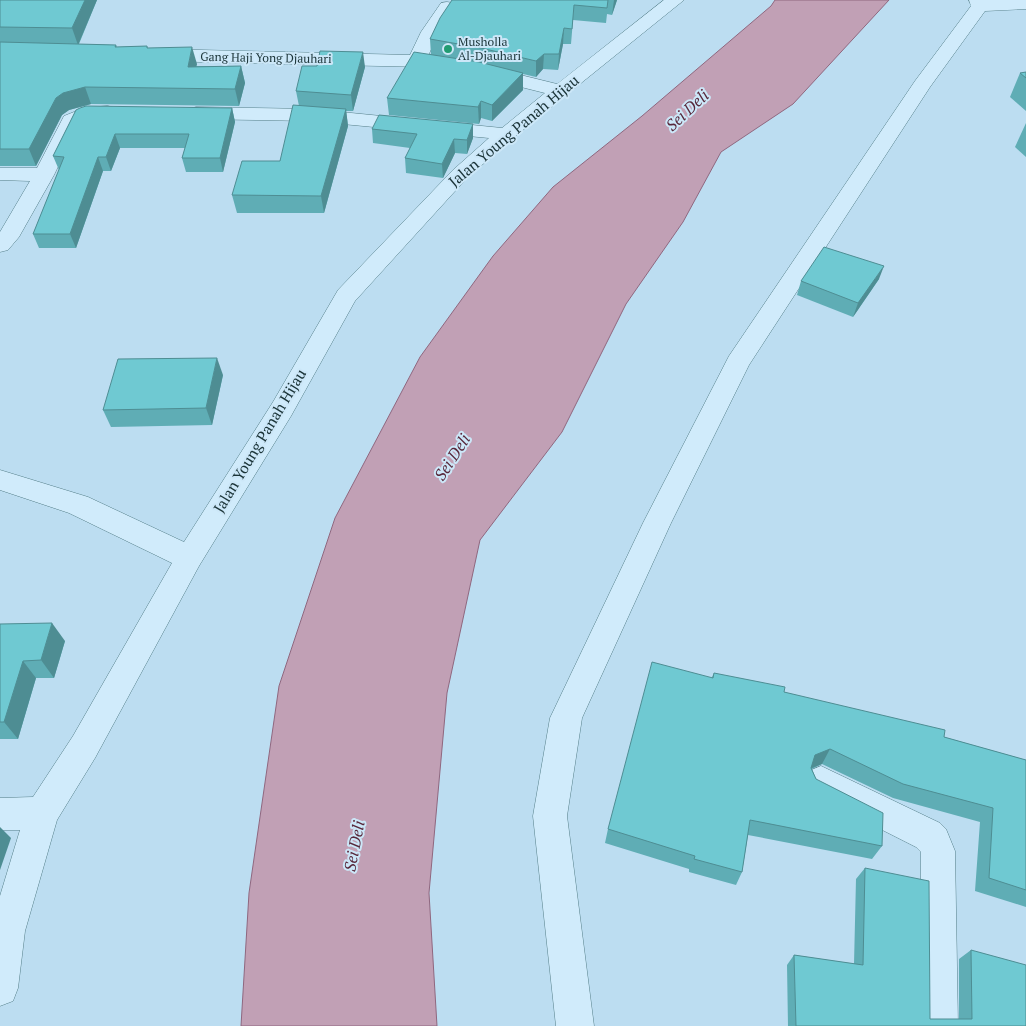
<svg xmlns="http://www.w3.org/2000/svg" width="1026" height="1026" viewBox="0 0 1026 1026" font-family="'PT Serif',serif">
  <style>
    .water { fill: #c1a0b5; stroke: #8f677f }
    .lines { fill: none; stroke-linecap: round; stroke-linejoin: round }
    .minor-casing { stroke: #557f89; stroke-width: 1 }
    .minor { fill: #d0ebfb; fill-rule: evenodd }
    .wall { fill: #5fadb5 }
    .shaded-wall { fill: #4e8d93 }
    .building { fill: #6fc9d2; stroke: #4e8d93 }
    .poi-dot { fill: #219c72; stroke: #cce7f8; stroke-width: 2 }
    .labels { text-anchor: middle; stroke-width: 4; stroke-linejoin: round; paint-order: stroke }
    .far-poi-label { font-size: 12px; fill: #1a3337; stroke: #cce7f8; text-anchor: start }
    .far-street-label { font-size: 12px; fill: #1a3337; stroke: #cce7f8 }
    .street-label { font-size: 15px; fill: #1a3337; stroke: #cce7f8 }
    .water-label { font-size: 16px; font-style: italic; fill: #58283b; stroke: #cce7f8 }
  </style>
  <rect width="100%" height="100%" fill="#bcddf1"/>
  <polygon class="water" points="775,0 889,0 793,104 721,152 683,222 626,304 562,432 480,540 447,693 429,893 437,1026 241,1026 249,893 279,686 335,518 420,357 493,256 553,187 642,116 771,6"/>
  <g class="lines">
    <g class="minor-casing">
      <g id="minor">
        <polygon points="664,0 684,0 513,138 467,178 355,301 291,416 199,566 95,758 57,820 25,931 18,988 13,1001 0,1006 0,896 20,830 0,830 0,798 33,797 73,736 172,563 69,513 0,490 0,470 88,497 184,542 273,402 338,290 453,170 489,138 311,121 196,119 189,117 186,113 189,109 196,107 311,109 502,128 545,93 481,77 479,73 481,69 488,67 557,84"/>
        <polygon points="969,0 1026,0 1026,9 985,11 930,87 749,365 671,523 582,718 567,816 594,1026 556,1026 533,816 550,718 643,523 729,356 915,81 971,6"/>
        <polygon points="447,2 453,3 456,7 439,32 428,56 453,61 455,65 453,69 446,71 426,67 157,61 150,59 148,55 150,51 157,49 410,55 421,32 441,3"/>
        <polygon points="108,106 115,108 118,112 115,116 88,119 79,123 54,175 19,237 8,250 0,252 0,232 30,181 0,180 0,168 37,168 64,116 84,108"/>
        <polygon points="821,766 940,823 946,829 955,851 958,1026 920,1026 921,852 916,847 809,793 805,782 809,771"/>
      </g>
    </g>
    <use href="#minor" class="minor"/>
  </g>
  <g class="wall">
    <polygon points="0,0 97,0 79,44 116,45 117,47 147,46 148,48 197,64 196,66 241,66 245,83 239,106 91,104 69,110 62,115 36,166 0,166"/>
    <polygon points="452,0 617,0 612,15 607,14 606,23 573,20 571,44 563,44 558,70 543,69 536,77 523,74 523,90 492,121 481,118 479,124 389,115 387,98 431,55 430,39"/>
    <polygon points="365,67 353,111 346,111 348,126 324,213 237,213 232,195 280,161 299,106 296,91"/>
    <polygon points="1026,72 1026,111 1010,97 1020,73"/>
    <polygon points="232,108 235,122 223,172 186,172 182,158 185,148 120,148 111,171 103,171 76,248 39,248 33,234 59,170 53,156 76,110"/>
    <polygon points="1026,123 1026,157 1015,147"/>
    <polygon points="473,124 473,138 467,154 455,153 443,178 406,173 405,158 410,148 373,143 372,129"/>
    <polygon points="879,279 853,317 797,295 801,281"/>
    <polygon points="223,375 212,425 111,427 103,410"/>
    <polygon points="0,624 65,641 54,678 36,678 18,739 0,739"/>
    <polygon points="714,673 784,692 1026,760 1026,907 975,891 980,822 893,798 822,764 812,769 816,779 882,846 872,859 748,835 742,872 736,885 689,872 689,869 605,843 608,829 712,677"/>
    <polygon points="865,868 930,1019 959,1019 959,959 971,950 1026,1026 788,1026 787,965 794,955 854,964 856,879"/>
  </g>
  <g class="shaded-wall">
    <polygon points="85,0 97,0 78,45 72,28"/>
    <polygon points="614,0 617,0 612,15"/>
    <polygon points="564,28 563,44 558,70 559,54"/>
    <polygon points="192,47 197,64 192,83 188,67"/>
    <polygon points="363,52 365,67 353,111 351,95"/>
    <polygon points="544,54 543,69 536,77 536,61"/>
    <polygon points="241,66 245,83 239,106 235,89"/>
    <polygon points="523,73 523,90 492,121 492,105"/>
    <polygon points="85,87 91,104 69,110 62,115 36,166 29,149 56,98 63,93"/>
    <polygon points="481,101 481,118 479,124 478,107"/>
    <polygon points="232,108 235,122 223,172 220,158"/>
    <polygon points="346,109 348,126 324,213 321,196"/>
    <polygon points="473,124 473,138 467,154 467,140"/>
    <polygon points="115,134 120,148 111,171 106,157"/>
    <polygon points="454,139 455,153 443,178 442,164"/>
    <polygon points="98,157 103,171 76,248 70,234"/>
    <polygon points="884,266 879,279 853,317 858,303"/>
    <polygon points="217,358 223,375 212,425 206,408"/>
    <polygon points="52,623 65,641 54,678 41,660"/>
    <polygon points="23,661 36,678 18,739 4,722"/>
    <polygon points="830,749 822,764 807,770 815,755"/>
    <polygon points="0,827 11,838 0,870"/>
  </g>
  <g class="building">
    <polygon points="0,0 85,0 72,28 0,27"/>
    <polygon points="452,0 608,0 607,8 574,5 572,29 564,28 559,54 544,54 536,61 481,48 430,39 440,18"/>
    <polygon points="0,42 116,45 115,47 147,46 147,48 192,47 188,67 241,66 235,89 85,87 63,93 56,98 29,149 0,149"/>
    <polygon points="320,51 363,52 351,95 296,91 302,66 317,66"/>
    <polygon points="414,52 479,62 523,73 492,105 481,101 478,107 387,98"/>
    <polygon points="1026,72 1026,78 1020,73"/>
    <polygon points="293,105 346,109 321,196 232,195 242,161 280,161"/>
    <polygon points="86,106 232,108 220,158 182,158 189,134 115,134 106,157 98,157 70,234 33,234 64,157 53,156 76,110 80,108"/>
    <polygon points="379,115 473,124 467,140 454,139 442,164 405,158 417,134 372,129"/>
    <polygon points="824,247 884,266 858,303 801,281"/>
    <polygon points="217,358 206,408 103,410 118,359"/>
    <polygon points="52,623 41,660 23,661 4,722 0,722 0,624"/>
    <polygon points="652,662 713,678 714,673 785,687 784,692 945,730 944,737 1026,760 1026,890 989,878 993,808 903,784 830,749 815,755 811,768 816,779 883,813 882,846 750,820 742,872 694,859 695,856 608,829"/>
    <polygon points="865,868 929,881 930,1019 972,1019 971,950 1026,965 1026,1026 796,1026 794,955 863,965"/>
  </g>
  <circle class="poi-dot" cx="448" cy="49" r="5"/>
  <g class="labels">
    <g class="far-poi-label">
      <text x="458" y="46">Musholla<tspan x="458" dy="14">Al-Djauhari</tspan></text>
    </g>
    <g class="far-street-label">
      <text transform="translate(266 58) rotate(1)" y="4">Gang Haji Yong Djauhari</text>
    </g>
    <g class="street-label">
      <text transform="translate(514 131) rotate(-40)" y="5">Jalan Young Panah Hijau</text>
      <text transform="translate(260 441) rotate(-59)" y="5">Jalan Young Panah Hijau</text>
    </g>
    <g class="water-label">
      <text transform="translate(687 110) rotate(-43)" y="6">Sei Deli</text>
      <text transform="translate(452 457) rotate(-57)" y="6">Sei Deli</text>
      <text transform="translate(354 846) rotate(-79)" y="6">Sei Deli</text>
    </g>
  </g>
</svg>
